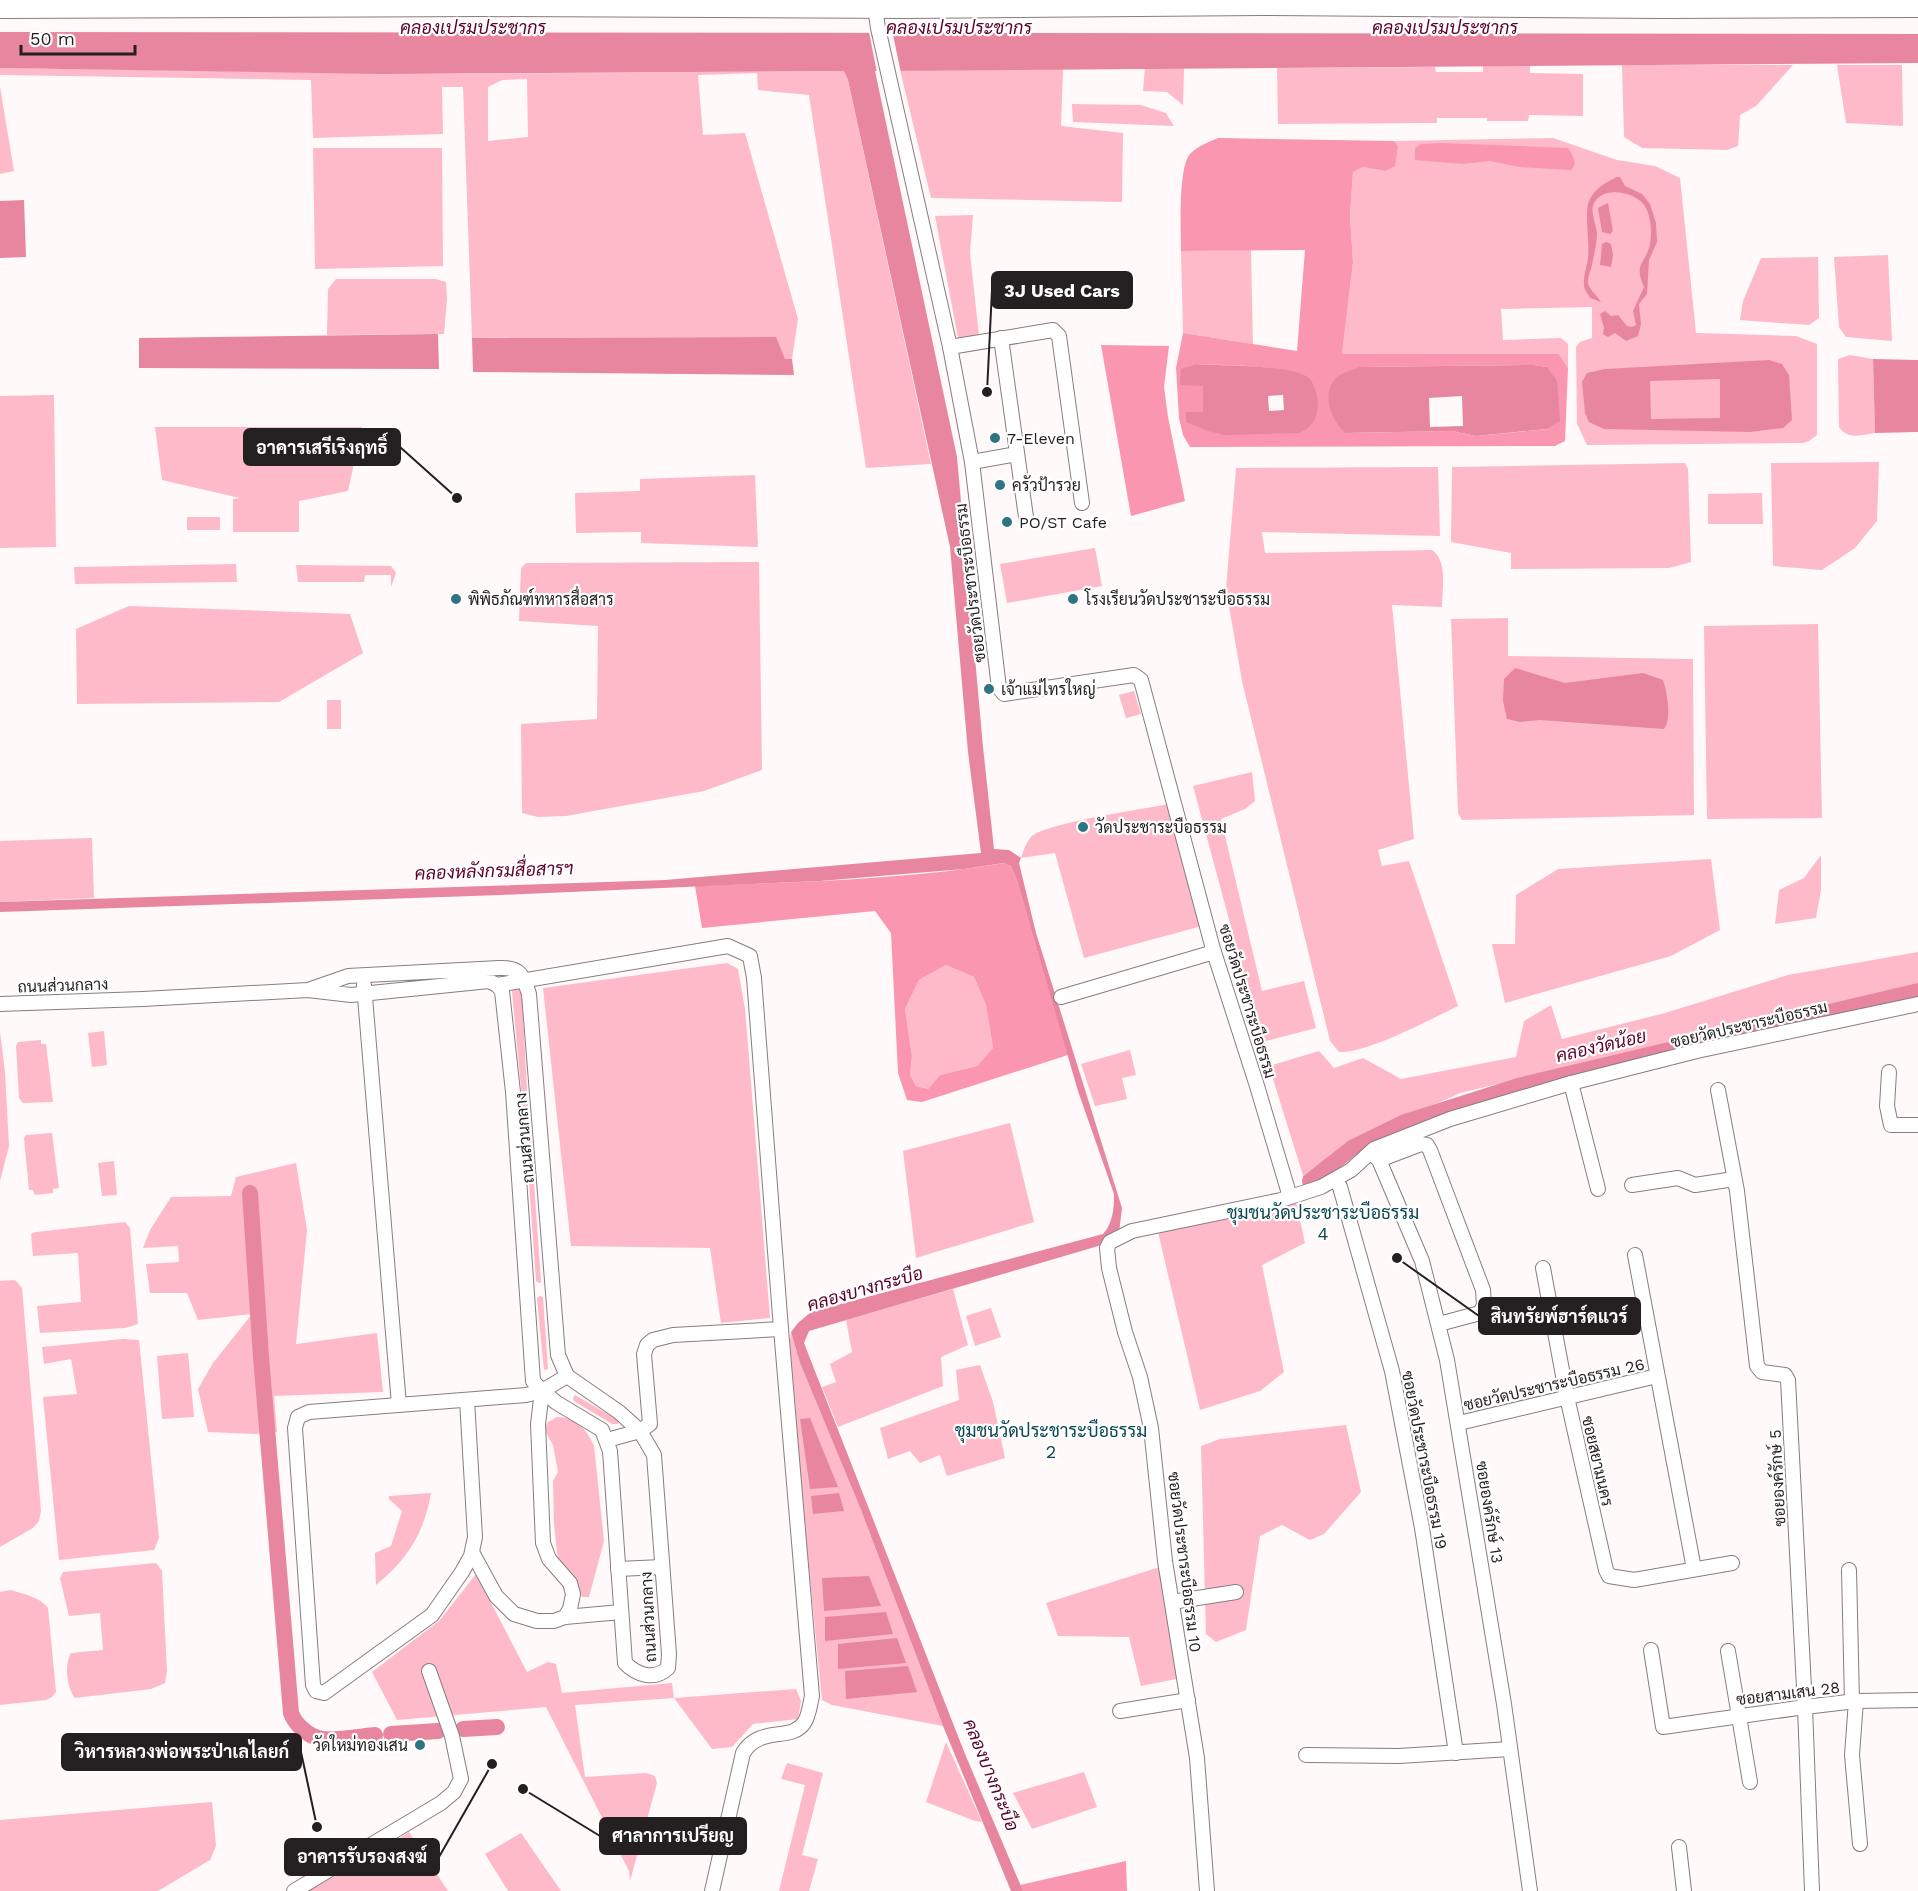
<svg xmlns="http://www.w3.org/2000/svg" width="1918" height="1891" viewBox="0 0 1918 1891" font-family="'Work Sans',Sarabun,sans-serif">
  <style>
    .green { fill: #febac9; fill-rule: evenodd }
    .forest { fill: #fa96af; fill-rule: evenodd }
    .water { fill: #e8869f; fill-rule: evenodd }
    .pier { fill: #fff9fa }
    .lines { fill: none; stroke-linecap: round; stroke-linejoin: round }
    .canal { stroke: #e8869f; stroke-width: 16 }
    .minor-casing { stroke: #887d7f; stroke-width: 16 }
    .secondary-casing { stroke: #887d7f; stroke-width: 22 }
    .minor { stroke: #fff; stroke-width: 14 }
    .secondary { stroke: #fff; stroke-width: 20 }
    .poi-dot { fill: #307483; stroke: #fff; stroke-width: 2 }
    .labels { text-anchor: middle; stroke-width: 4.5; stroke-linejoin: round; paint-order: stroke }
    .poi-label { font-size: 16px; fill: #241f20; stroke: #fff; text-anchor: start }
    .street-label { font-size: 16px; fill: #241f20; stroke: #fff }
    .water-label { font-size: 18px; font-style: italic; fill: #5d0229; stroke: #fff }
    .neighbourhood-label { font-size: 18px; fill: #0c4853; stroke: #fff }
    .leader { fill: none; stroke: #241f20; stroke-width: 2 }
    .callout-dot { fill: #241f20; stroke: #fff; stroke-width: 2 }
    .callout { fill: #241f20; stroke: #241f20; stroke-width: 2 }
    .callout-label { font-size: 18px; text-anchor: middle; font-weight: bold; fill: #fff }
  </style>
  <rect width="100%" height="100%" fill="#fff9fa"/>
  <g class="green">
    <polygon points="1622,65 1793,65 1756,106 1740,115 1738,146 1727,150 1642,148 1624,137"/>
    <polygon points="1837,65 1902,65 1903,126 1846,123"/>
    <polygon points="1483,66 1530,66 1530,73 1583,74 1583,116 1529,115 1528,121 1487,121 1487,118 1437,118 1437,123 1278,124 1277,68 1435,67 1436,72 1483,72"/>
    <path d="M0 68 444 74 844 71 848 80 931 464 866 468 809 95 758 90 757 73 698 75 703 135 745 133 798 319 792 359 785 360 775 337 472 338 463 87H442L443 134 313 138 311 80 0 75ZM527 79 528 137 488 141V87L502 80Z"/>
    <polygon points="1145,68 1184,68 1183,105 1167,92 1143,91"/>
    <polygon points="1063,69 1061,126 1123,133 1122,202 931,198 900,70"/>
    <polygon points="0,87 14,171 0,174"/>
    <polygon points="1072,104 1141,105 1166,113 1174,126 1073,122"/>
    <polygon points="1553,138 1617,160 1655,166 1680,178 1696,333 1796,336 1817,344 1817,435 1809,441 1803,443 1587,445 1577,424 1576,347 1580,342 1592,338 1592,307 1501,309 1503,340 1561,338 1568,344 1568,368 1559,354 1342,354 1353,262 1350,216 1353,172 1363,167 1385,171 1398,146 1394,141"/>
    <polygon points="313,148 442,148 443,266 315,269"/>
    <polygon points="973,215 970,253 979,336 962,340 958,338 935,216"/>
    <polygon points="1251,250 1253,344 1183,333 1181,251"/>
    <polygon points="1888,255 1892,341 1846,337 1839,327 1834,257"/>
    <polygon points="1818,257 1819,318 1809,325 1740,320 1743,301 1761,258"/>
    <polygon points="336,279 435,279 446,282 447,299 444,334 327,335 328,289"/>
    <path d="M1850 355 1873 359 1875 433C1861 435 1848 440 1839 427L1838 359Z"/>
    <polygon points="54,395 56,547 0,548 0,396"/>
    <polygon points="155,427 362,427 348,491 299,501 299,532 233,532 233,499 240,498 162,480"/>
    <polygon points="1879,462 1877,521 1855,548 1822,570 1773,566 1771,463"/>
    <polygon points="1685,463 1688,469 1691,562 1669,568 1511,569 1511,553 1451,542 1452,467"/>
    <path d="M1438 467 1440 536 1262 532 1265 553 1432 550C1448 561 1442 589 1442 607L1392 605 1414 839 1378 850 1382 866 1409 861 1458 1006C1431 1019 1366 1054 1339 1052L1330 1041 1242 681 1226 589 1236 468Z"/>
    <polygon points="755,475 758,547 641,543 641,532 576,533 575,493 640,491 640,479"/>
    <polygon points="1762,493 1763,524 1708,524 1708,494"/>
    <rect x="187" y="517" width="33" height="13"/>
    <polygon points="1095,548 1102,586 1007,603 1000,564"/>
    <polygon points="759,562 762,770 704,791 566,816 538,817 522,813 521,724 597,719 598,626 519,621 521,568 526,563"/>
    <polygon points="236,564 237,582 75,584 74,567"/>
    <polygon points="296,565 391,566 396,573 391,587 391,575 365,575 364,582 298,582"/>
    <polygon points="129,606 350,614 363,653 279,702 77,704 76,629"/>
    <polygon points="1508,618 1508,656 1693,659 1694,815 1462,820 1458,813 1451,619"/>
    <polygon points="1818,624 1822,818 1707,819 1704,626"/>
    <polygon points="1134,691 1141,714 1126,718 1119,695"/>
    <rect x="327" y="700" width="14" height="29"/>
    <polygon points="1252,772 1255,801 1245,809 1221,819 1262,991 1304,981 1316,1028 1262,1042 1193,786"/>
    <path d="M1169 804 1202 926 1084 958 1055 853 1021 858C1023 851 1026 843 1031 837 1044 823 1144 809 1169 804Z"/>
    <polygon points="92,838 94,898 0,902 0,841"/>
    <polygon points="1821,855 1821,890 1816,918 1775,924 1779,890 1804,878"/>
    <polygon points="1711,859 1720,930 1671,956 1505,1003 1492,944 1515,944 1516,895 1558,869"/>
    <polygon points="1918,952 1918,983 1460,1093 1358,1139 1331,1154 1305,1182 1269,1066 1319,1051 1334,1068 1363,1058 1401,1079 1516,1057 1524,1021 1551,1005 1562,1039 1665,1013 1788,975"/>
    <polygon points="727,963 738,969 745,1009 770,1318 721,1323 710,1248 571,1246 543,988"/>
    <polygon points="946,965 974,977 986,1005 993,1048 977,1066 940,1075 928,1089 916,1086 910,1075 912,1056 905,1009 919,980"/>
    <polygon points="517,986 522,994 528,1109 525,1111 523,1109 512,991"/>
    <polygon points="104,1031 107,1065 92,1067 88,1033"/>
    <polygon points="0,1032 5,1072 9,1146 0,1181"/>
    <polygon points="41,1040 41,1044 46,1044 53,1102 23,1103 19,1098 16,1046 18,1042"/>
    <polygon points="1130,1050 1136,1075 1122,1078 1127,1099 1095,1106 1081,1064"/>
    <polygon points="527,1123 530,1125 541,1282 539,1283 536,1281 525,1125"/>
    <polygon points="1010,1123 1034,1222 916,1258 903,1151"/>
    <polygon points="52,1133 59,1188 53,1189 53,1193 35,1195 33,1190 29,1190 24,1138 26,1135"/>
    <polygon points="114,1161 117,1195 102,1196 98,1163"/>
    <polygon points="296,1163 307,1230 296,1344 377,1333 383,1392 274,1396 277,1432 255,1434 208,1432 198,1389 213,1363 252,1314 198,1320 187,1293 150,1293 146,1264 179,1262 178,1246 143,1248 150,1230 171,1197 231,1196 236,1177"/>
    <polygon points="1296,1202 1305,1243 1262,1265 1284,1372 1260,1391 1200,1410 1158,1232"/>
    <polygon points="125,1222 130,1228 138,1324 125,1328 40,1333 37,1306 81,1302 78,1253 33,1256 31,1234 36,1232"/>
    <polygon points="15,1280 22,1288 41,1511 39,1521 33,1528 0,1547 0,1281"/>
    <polygon points="953,1289 968,1345 941,1357 943,1386 838,1427 822,1387 836,1382 830,1364 852,1352 846,1320"/>
    <polygon points="540,1296 543,1297 548,1369 544,1370 537,1298"/>
    <polygon points="991,1308 1001,1337 975,1346 966,1316"/>
    <polygon points="791,1332 800,1363 861,1510 943,1726 832,1705 822,1700 788,1355"/>
    <polygon points="123,1339 139,1340 159,1538 154,1550 59,1560 43,1397 77,1394 71,1359 44,1364 42,1347"/>
    <polygon points="188,1353 194,1417 162,1419 157,1356"/>
    <polygon points="980,1365 993,1402 1005,1458 947,1476 940,1455 920,1463 910,1451 888,1459 880,1428 959,1400 956,1370"/>
    <polygon points="575,1395 613,1417 618,1421 618,1424 612,1424 574,1401 573,1398"/>
    <path d="M557 1417C575 1417 587 1429 594 1446L604 1541 589 1597H582L571 1572 560 1564 557 1553 554 1524 553 1481 558 1472 553 1445 544 1429 548 1422Z"/>
    <polygon points="1346,1425 1361,1492 1324,1534 1310,1540 1282,1525 1260,1536 1246,1630 1216,1642 1206,1634 1201,1446 1220,1439"/>
    <path d="M431 1493C424 1533 408 1559 376 1585L375 1553 391 1546 402 1511 389 1499V1496Z"/>
    <path d="M156 1563 162 1571 167 1671 165 1683 151 1689 75 1698C67 1688 64 1664 71 1653L103 1650 100 1613 69 1616 60 1578 63 1572Z"/>
    <polygon points="1163,1566 1181,1678 1141,1686 1129,1637 1058,1636 1046,1603"/>
    <polygon points="476,1574 527,1672 548,1662 556,1664 562,1693 672,1683 674,1698 796,1689 801,1701 798,1719 753,1724 732,1747 712,1749 674,1698 575,1705 585,1777 646,1773 655,1776 657,1783 630,1881 629,1871 546,1707 397,1720 372,1672 439,1621"/>
    <path d="M11 1590C23 1594 40 1597 48 1608L56 1692 52 1697 46 1700 0 1705V1592Z"/>
    <polygon points="946,1742 982,1822 975,1821 926,1802"/>
    <polygon points="787,1763 823,1773 802,1855 818,1859 809,1891 779,1891 805,1785 781,1779"/>
    <polygon points="1084,1772 1097,1807 1032,1829 1013,1793"/>
    <polygon points="212,1802 216,1846 210,1860 158,1891 0,1891 0,1820"/>
    <polygon points="409,1832 448,1891 308,1891 381,1851"/>
    <polygon points="521,1833 561,1891 508,1891 485,1854"/>
  </g>
  <g class="forest">
    <path d="M1218 138 1394 141 1398 146 1395 166 1385 171 1363 167 1353 172 1350 216 1353 262 1342 354H1559L1568 368 1565 441 1555 446 1190 447 1183 435 1179 418 1176 368 1183 333 1297 351 1305 250 1181 251C1181 232 1178 167 1190 154 1197 146 1209 142 1218 138ZM1197 364C1234 366 1273 364 1309 378L1298 433 1203 412V386ZM1534 365 1547 367 1548 429 1476 436 1452 431 1345 433 1359 367Z"/>
    <path d="M1441 143 1568 148C1573 156 1578 163 1571 170L1520 167 1490 161 1463 164 1415 160V148L1421 144Z"/>
    <polygon points="1101,345 1169,346 1164,387 1168,417 1185,501 1131,516"/>
    <path d="M1005 863 1011 866 1017 881 1068 1055 922 1102 907 1100 898 1073 891 933 875 911 702 928 695 886C798 882 903 880 1005 863ZM946 965 974 977 986 1005 993 1048 977 1066 940 1075 928 1089 916 1086 910 1075 912 1056 905 1009 919 980Z"/>
    <polygon points="1126,1861 1127,1891 1023,1891 1020,1885"/>
  </g>
  <g class="water">
    <path d="M0 32 1918 34V63L875 71 957 457 983 747 994 849 1009 850 1021 858 1019 863 1036 933 1122 1208 1119 1233 1105 1244 809 1331 804 1343 965 1754 1023 1891H1011L943 1726 861 1510 800 1363 791 1332 798 1323 811 1312 1103 1234C1113 1223 1114 1208 1114 1194L1078 1091 1017 881 1011 866 1004 863 964 869 820 881 501 895 0 912V902L665 880 981 853 968 752 950 547 848 80 844 71 383 74 0 68Z"/>
    <path d="M1617 177H1620L1625 186 1642 194 1650 204 1656 223 1657 242 1649 260 1647 294 1639 304 1641 324 1638 336 1626 341 1615 333 1608 337 1603 334 1604 328 1600 314 1605 311 1611 316 1618 315 1627 326 1632 327 1636 325 1633 311 1644 287C1633 262 1646 264 1650 244 1652 233 1651 218 1646 208 1638 191 1599 184 1593 206 1591 213 1596 225 1597 233 1597 243 1594 255 1592 265 1591 271 1587 277 1588 283 1590 291 1597 295 1601 302L1590 298C1588 294 1585 291 1584 286 1583 276 1587 267 1588 258 1590 242 1584 213 1589 201 1595 188 1605 183 1617 177Z"/>
    <polygon points="24,200 26,257 0,258 0,201"/>
    <polygon points="1608,203 1613,231 1610,234 1602,232 1598,208"/>
    <polygon points="1606,242 1611,244 1613,255 1611,267 1600,265 1602,244"/>
    <polygon points="438,334 439,369 139,368 139,338"/>
    <polygon points="776,337 785,359 792,359 794,375 473,372 472,338"/>
    <polygon points="1873,359 1918,360 1918,432 1875,433"/>
    <path d="M1769 360 1782 364 1789 375 1792 420 1783 428 1750 432 1604 429 1589 422 1585 413 1582 382 1587 373 1605 369ZM1720 379V418L1651 419 1650 381Z"/>
    <path d="M1197 364C1219 366 1296 364 1310 379 1315 386 1318 397 1318 405 1317 420 1311 428 1298 433L1225 435 1208 431 1186 422V412H1203V386L1180 385 1181 369ZM1283 395 1284 410 1269 411 1268 396Z"/>
    <path d="M1534 365 1547 367 1557 381 1560 421 1547 429 1476 436 1452 431 1345 433C1331 419 1320 394 1337 377 1342 373 1352 370 1359 367ZM1462 396 1463 426 1430 427 1429 398Z"/>
    <path d="M1515 668 1565 683 1643 673 1663 680C1667 692 1672 719 1664 729L1540 720 1520 722 1507 719 1503 701 1504 679Z"/>
    <polygon points="810,1418 838,1487 810,1489 800,1419"/>
    <polygon points="839,1493 844,1511 813,1514 811,1496"/>
    <polygon points="869,1576 881,1606 824,1611 822,1578"/>
    <polygon points="886,1612 893,1634 825,1641 825,1617"/>
    <polygon points="897,1638 906,1663 838,1669 838,1644"/>
    <polygon points="908,1666 917,1692 846,1699 845,1671"/>
  </g>
  <polygon class="pier" points="881,30 892,30 901,73 879,73 882,88 880,88 869,32"/>
  <g class="lines">
    <g class="canal">
      <polyline points="1310,1181 1352,1148 1405,1122 1518,1086 1918,991"/>
      <path d="M250 1193 261 1357 291 1713C295 1724 307 1735 318 1738 328 1742 363 1736 375 1735"/>
      <polyline points="463,1729 497,1727"/>
      <polyline points="391,1734 438,1731"/>
    </g>
    <g class="minor-casing">
      <g id="minor">
        <polyline points="874,0 878,28 950,347 972,462 999,688 1004,694 1134,675 1141,680 1213,949 1257,1086 1290,1197"/>
        <polyline points="1001,338 1026,517"/>
        <polyline points="950,347 1053,330 1059,336 1082,503"/>
        <polyline points="972,462 1017,454"/>
        <polyline points="364,985 399,1405"/>
        <path d="M497 985 728 946 750 956 754 978 781 1329 812 1696C810 1704 809 1716 804 1723 791 1742 760 1725 743 1753L712 1891"/>
        <polyline points="1061,997 1214,952"/>
        <path d="M0 1004 143 999 308 990 351 995 489 981 497 985 502 991 513 1092 533 1381 542 1391 557 1403 602 1430 610 1451 625 1663C637 1675 654 1681 668 1668L669 1654 654 1455 640 1431 619 1412 567 1376 558 1355 529 994C523 975 520 967 499 968L348 976 308 990"/>
        <polyline points="1889,1072 1887,1106 1891,1125 1918,1125"/>
        <polyline points="1571,1083 1598,1189"/>
        <polyline points="1718,1090 1737,1191 1757,1366 1762,1372 1785,1375 1788,1380 1805,1707 1812,1891"/>
        <polyline points="1371,1153 1379,1160 1422,1261 1447,1360 1504,1704 1530,1891"/>
        <polyline points="1379,1160 1421,1144 1427,1145 1430,1150 1483,1290 1484,1305 1480,1313 1439,1324"/>
        <polyline points="1335,1180 1340,1187 1392,1371 1422,1528 1456,1753"/>
        <polyline points="1632,1185 1678,1178 1695,1185 1734,1179"/>
        <polyline points="1635,1255 1694,1569"/>
        <polyline points="1543,1268 1567,1397 1606,1570 1609,1576 1634,1580 1732,1563"/>
        <polyline points="467,1400 475,1537 471,1556 462,1572 432,1615 324,1693 316,1691 313,1685 295,1428 298,1417 309,1412 526,1395 542,1391 567,1376"/>
        <polyline points="1459,1423 1657,1376"/>
        <polyline points="607,1440 640,1431 650,1424 644,1354 647,1345 653,1340 673,1335 781,1329"/>
        <polyline points="472,1552 496,1596 514,1614 537,1621 554,1621 565,1617 570,1609 573,1594 570,1583 549,1559 543,1543 538,1424 542,1391"/>
        <polyline points="618,1569 662,1567"/>
        <polyline points="1849,1570 1852,1702"/>
        <polyline points="1172,1602 1236,1592"/>
        <polyline points="565,1617 621,1612"/>
        <polyline points="1651,1650 1663,1727 1805,1707 1856,1701 1918,1700"/>
        <polyline points="1728,1651 1750,1782"/>
        <polyline points="1856,1701 1852,1755 1860,1844"/>
        <polyline points="1120,1711 1188,1700"/>
        <polyline points="1306,1755 1399,1756 1510,1749"/>
        <polyline points="1679,1847 1684,1891"/>
        <polyline points="294,1891 441,1803 454,1792 461,1779 452,1736 429,1671"/>
        <polyline points="1207,1891 1197,1758 1165,1561 1151,1428 1140,1377 1125,1332 1109,1268 1107,1248 1110,1242 1132,1231 1281,1200 1321,1187 1351,1170 1374,1149 1450,1119 1571,1083 1697,1051 1918,1004"/>
      </g>
    </g>
    <g class="secondary-casing">
      <polyline id="secondary" points="0,8 482,6 908,8 1261,5 1663,8 1918,7"/>
    </g>
    <use href="#minor" class="minor"/>
    <use href="#secondary" class="secondary"/>
  </g>
  <g class="poi-dot">
    <circle cx="995" cy="438" r="6"/>
    <circle cx="1000" cy="485" r="6"/>
    <circle cx="1007" cy="522" r="6"/>
    <circle cx="456" cy="599" r="6"/>
    <circle cx="1073" cy="599" r="6"/>
    <circle cx="989" cy="689" r="6"/>
    <circle cx="1083" cy="827" r="6"/>
    <circle cx="420" cy="1745" r="6"/>
  </g>
  <g class="labels">
    <g class="poi-label">
      <text x="1007" y="444">7-Eleven</text>
      <text x="1012" y="491">ครัวป้ารวย</text>
      <text x="1019" y="528">PO/ST Cafe</text>
      <text x="468" y="605">พิพิธภัณฑ์ทหารสื่อสาร</text>
      <text x="1085" y="605">โรงเรียนวัดประชาระบือธรรม</text>
      <text x="1001" y="695">เจ้าแม่ไทรใหญ่</text>
      <text x="1095" y="833">วัดประชาระบือธรรม</text>
      <text x="408" y="1751" text-anchor="end">วัดใหม่ทองเสน</text>
    </g>
    <g class="street-label">
      <text transform="translate(970 583) rotate(-97)" y="6">ซอยวัดประชาระบือธรรม</text>
      <text transform="translate(63 985) rotate(-2)" y="6">ถนนส่วนกลาง</text>
      <text transform="translate(1248 1001) rotate(73)" y="6">ซอยวัดประชาระบือธรรม</text>
      <text transform="translate(1749 1024) rotate(-13)" y="6">ซอยวัดประชาระบือธรรม</text>
      <text transform="translate(524 1138) rotate(-95)" y="6">ถนนส่วนกลาง</text>
      <text transform="translate(1554 1384) rotate(-13)" y="6">ซอยวัดประชาระบือธรรม 26</text>
      <text transform="translate(1425 1460) rotate(79)" y="6">ซอยวัดประชาระบือธรรม 19</text>
      <text transform="translate(1598 1461) rotate(77)" y="6">ซอยสยามนคร</text>
      <text transform="translate(1777 1478) rotate(-93)" y="6">ซอยองค์รักษ์ 5</text>
      <text transform="translate(1490 1512) rotate(81)" y="6">ซอยองค์รักษ์ 13</text>
      <text transform="translate(1185 1562) rotate(83)" y="6">ซอยวัดประชาระบือธรรม 10</text>
      <text transform="translate(648 1617) rotate(-93)" y="6">ถนนส่วนกลาง</text>
      <text transform="translate(1788 1693) rotate(-7)" y="6">ซอยสามเสน 28</text>
    </g>
    <g class="water-label">
      <text x="473" y="34">คลองเปรมประชากร</text>
      <text x="959" y="34">คลองเปรมประชากร</text>
      <text x="1445" y="34">คลองเปรมประชากร</text>
      <text transform="translate(494 871) rotate(-2)" y="6">คลองหลังกรมสื่อสารฯ</text>
      <text transform="translate(1601 1046) rotate(-13)" y="6">คลองวัดน้อย</text>
      <text transform="translate(865 1289) rotate(-16)" y="6">คลองบางกระบือ</text>
      <text transform="translate(991 1775) rotate(68)" y="6">คลองบางกระบือ</text>
    </g>
    <g class="neighbourhood-label">
      <text x="1323" y="1219">ชุมชนวัดประชาระบือธรรม<tspan x="1323" dy="21">4</tspan></text>
      <text x="1051" y="1437">ชุมชนวัดประชาระบือธรรม<tspan x="1051" dy="21">2</tspan></text>
    </g>
  </g>
  <path class="leader" d="M987 392L992 290M457 498L400 447M1397 1258L1479 1316M317 1827L301 1752M523 1789L600 1836M492 1764L439 1857"/>
  <g class="callout-dot">
    <circle cx="987" cy="392" r="6"/>
    <circle cx="457" cy="498" r="6"/>
    <circle cx="1397" cy="1258" r="6"/>
    <circle cx="317" cy="1827" r="6"/>
    <circle cx="523" cy="1789" r="6"/>
    <circle cx="492" cy="1764" r="6"/>
  </g>
  <g class="callout">
    <rect x="992" y="272" width="140" height="36" rx="6"/>
    <rect x="244" y="429" width="156" height="36" rx="6"/>
    <rect x="1479" y="1298" width="161" height="36" rx="6"/>
    <rect x="62" y="1734" width="239" height="36" rx="6"/>
    <rect x="600" y="1818" width="146" height="36" rx="6"/>
    <rect x="285" y="1839" width="154" height="36" rx="6"/>
  </g>
  <g class="callout-label">
    <text x="1062" y="297">3J Used Cars</text>
    <text x="322" y="454">อาคารเสรีเริงฤทธิ์</text>
    <text x="1559" y="1323">สินทรัยพ์ฮาร์ดแวร์</text>
    <text x="182" y="1758">วิหารหลวงพ่อพระป่าเลไลยก์</text>
    <text x="673" y="1842">ศาลาการเปรียญ</text>
    <text x="362" y="1863">อาคารรับรองสงฆ์</text>
  </g>
  <path d="M21 45v9h114v-9" fill="none" stroke="#241f20" stroke-width="3"/>
  <text x="30" y="45" font-size="18" fill="#241f20" stroke="#ffffff" stroke-width="4.5" paint-order="stroke">50 m</text>
</svg>
